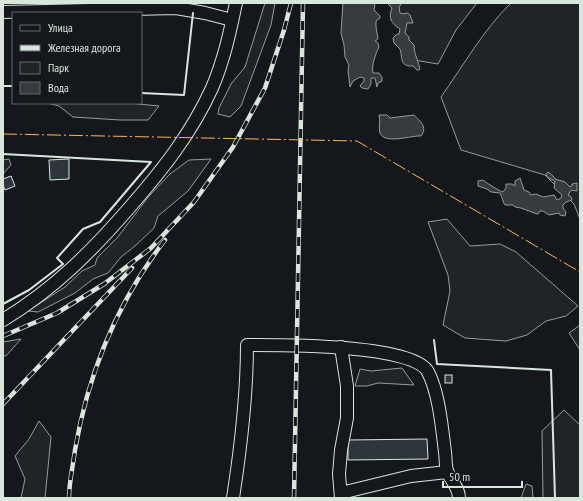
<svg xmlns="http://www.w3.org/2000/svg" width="583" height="501" viewBox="0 0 583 501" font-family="'PT Sans Narrow',sans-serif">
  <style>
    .green { fill: #202428; stroke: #939e99 }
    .water { fill: #363b3e; stroke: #939e99 }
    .building { fill: #2c363c; stroke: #d8e6dc }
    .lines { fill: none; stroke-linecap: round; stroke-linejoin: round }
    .minor-casing { stroke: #d8e6dc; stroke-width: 14 }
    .minor { stroke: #14181c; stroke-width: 12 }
    .rail-casing { stroke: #d8e6dc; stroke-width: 4.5 }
    .rail { stroke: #14181c; stroke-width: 3; stroke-dasharray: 9; stroke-linecap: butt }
    .wall { stroke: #d8e6dc; stroke-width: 2 }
    .power { stroke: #ffb74d; stroke-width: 1; stroke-dasharray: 14 3 2 3; stroke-linecap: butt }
  </style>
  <rect width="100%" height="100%" fill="#14181c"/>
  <g class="green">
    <polygon points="265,3 275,3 271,25 241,106 230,117 218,114 219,108 231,84 245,67"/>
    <polygon points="394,3 477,3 456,30 438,64 414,60"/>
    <path d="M511 3H580V219L574 204 545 175 461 150 441 97C463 66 484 29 511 3Z"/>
    <polygon points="48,103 128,103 159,106 148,120 120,120 73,117 59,106"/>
    <polygon points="9,159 11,165 3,174 3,160"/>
    <polygon points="211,159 188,191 158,216 154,228 135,246 121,257 108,273 93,279 75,293 38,312 28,311 65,287 82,271 95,265 97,258 117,238 149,196 170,174 189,160"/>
    <polygon points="447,219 470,246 500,244 516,252 578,306 566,316 546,321 527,335 506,341 465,338 443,325 450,291 448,275 428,222"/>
    <polygon points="580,325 580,350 569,333"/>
    <polygon points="21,339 6,356 3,356 3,342"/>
    <polygon points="402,368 414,385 378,383 367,386 355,386 360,369 371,371"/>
    <polygon points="564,410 580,425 580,498 543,498 542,431"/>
    <polygon points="39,421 51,437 45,498 21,498 25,479 15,456 29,439"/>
    <polygon points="526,484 532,486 533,498 521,498"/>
  </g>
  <g class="water">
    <path d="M343 3H373L375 5 374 10 380 16V18L376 21V27L378 39 375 41 378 43 379 47C376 53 371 66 373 73H379L382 77V81L378 83 377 87 375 78H371V84L368 89 362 88 360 86 364 81V78L360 77 353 81 350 87 348 71 349 65 345 57 344 45 341 33Z"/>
    <path d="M387 3H402L399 7 400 13 403 14 407 13 410 15 413 23H407L405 33 409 37V40L414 45C414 54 418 60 420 69L419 70H417L413 66C399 66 403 59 400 49L394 43 393 38 396 35 399 34 400 29C391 23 388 18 392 8Z"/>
    <path d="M379 115H387L390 118 414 115C420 121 428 127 421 136 412 135 385 145 380 133 378 126 381 121 379 115Z"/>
    <path d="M548 172 553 176 555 179 565 182 570 187 572 186V184L577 183V191L571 190 568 195 571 197 572 200 566 202 563 205V208L566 212 565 216 560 215 559 213 549 215 543 211H540L538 214H537L521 208 515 207 513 205H505C502 201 503 198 500 193L491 192 487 189 478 186V181L483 180C485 182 501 192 503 192L506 188V184H512L515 186V181L520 178 524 190 529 192 531 195 536 194 543 197 554 195 557 200 561 198 562 195 554 188 555 181 547 177 546 174Z"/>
  </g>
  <g class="building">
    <polygon points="69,159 69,179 50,180 49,160"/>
    <polygon points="11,176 15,186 5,190 3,185 3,179"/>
    <rect x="445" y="375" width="7" height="8"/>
    <polygon points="427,439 428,459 348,460 348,440"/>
  </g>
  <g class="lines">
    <g class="minor-casing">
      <g id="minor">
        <polyline points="3,12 176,8 205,13 232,20"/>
        <path d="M3 320C54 289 91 252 130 207 163 169 191 134 212 88 224 60 230 32 236 3"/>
        <polyline points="341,347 347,386 347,418 341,450 339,474 341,498"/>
        <polyline points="341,493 411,476 447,472"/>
        <path d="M233 498C241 446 247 397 247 345 279 345 414 344 428 372 439 393 442 428 445 452 446 459 445 467 448 473 452 482 459 488 459 498"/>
      </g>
    </g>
    <use href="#minor" class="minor"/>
    <g class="rail-casing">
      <g id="rail">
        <polyline points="3,336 57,313 104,284 151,248 194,202 233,147 265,88 284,30 291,3"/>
        <polyline points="3,404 132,268"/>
        <path d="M69 498C69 482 73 466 75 450 88 374 118 301 165 240"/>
        <polyline points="294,498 303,3"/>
      </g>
    </g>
    <use href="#rail" class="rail"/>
    <g class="wall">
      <polyline points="3,86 13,86"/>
      <polyline points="141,93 184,95 193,13"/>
      <polyline points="3,154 151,162 100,222 83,229 57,258 63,264 29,290 3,304"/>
      <polyline points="434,340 437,364 551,370 555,498"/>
      <polyline points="3,477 3,498"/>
    </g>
    <polyline class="power" points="3,134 357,141 580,272"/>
  </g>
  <rect width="583" height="501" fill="none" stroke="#d8e6dc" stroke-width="8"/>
  <rect x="12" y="12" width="130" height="92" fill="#14181c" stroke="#626a69"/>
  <rect x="20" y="25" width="20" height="6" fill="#14181c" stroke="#626a69"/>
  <text x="48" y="32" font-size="12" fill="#d8e6dc">Улица</text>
  <rect x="20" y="45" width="20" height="6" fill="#d8e6dc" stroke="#626a69"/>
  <text x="48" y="52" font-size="12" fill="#d8e6dc">Железная дорога</text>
  <rect x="20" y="62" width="20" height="12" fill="#202428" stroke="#626a69"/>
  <text x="48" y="72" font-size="12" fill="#d8e6dc">Парк</text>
  <rect x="20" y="82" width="20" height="12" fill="#363b3e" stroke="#626a69"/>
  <text x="48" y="92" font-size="12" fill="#d8e6dc">Вода</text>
  <path d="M443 481v6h79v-6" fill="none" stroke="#d8e6dc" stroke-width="2"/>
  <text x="449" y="481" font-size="12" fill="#d8e6dc" stroke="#14181c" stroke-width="3" paint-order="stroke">50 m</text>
</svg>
